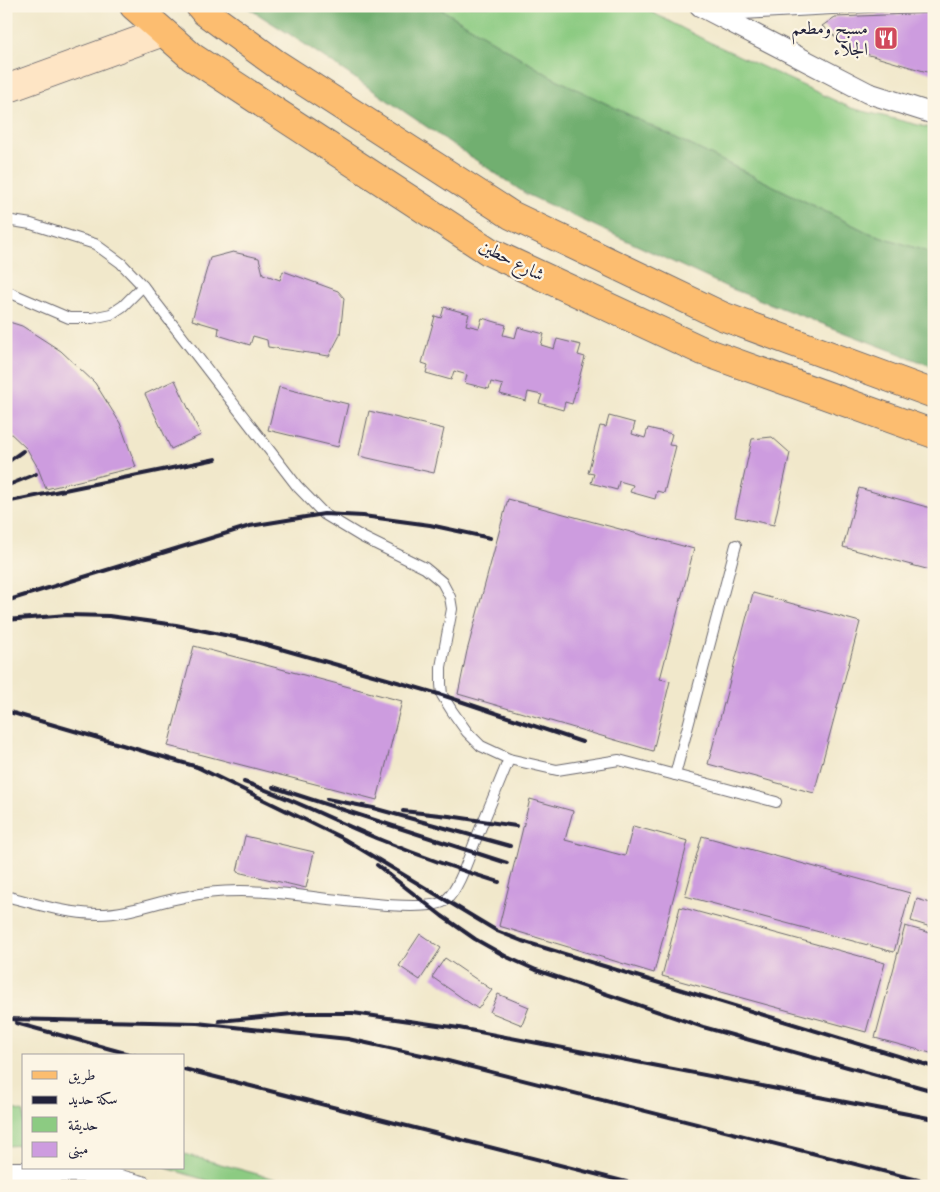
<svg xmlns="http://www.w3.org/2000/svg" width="940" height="1192" viewBox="0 0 940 1192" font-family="Alegreya,Amiri,serif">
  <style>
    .green { fill: #8ccb82; stroke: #57765e }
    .forest { fill: #71af70; stroke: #4a6856 }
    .building { fill: #cd9cdf }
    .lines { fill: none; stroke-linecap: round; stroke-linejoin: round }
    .service-casing { stroke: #6a676d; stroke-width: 12 }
    .minor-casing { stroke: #6a676d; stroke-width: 22 }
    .secondary-casing { stroke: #6a676d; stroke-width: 30 }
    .primary-casing { stroke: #6a676d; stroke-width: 30 }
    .service { stroke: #fff; stroke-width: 10 }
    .minor { stroke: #fff; stroke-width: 20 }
    .secondary { stroke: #fee5c5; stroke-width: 28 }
    .primary { stroke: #fcbd6f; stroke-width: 28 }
    .rail { stroke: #22223b; stroke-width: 4 }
    .labels { text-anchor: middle; stroke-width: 4.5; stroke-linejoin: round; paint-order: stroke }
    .poi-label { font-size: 18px; fill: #22223b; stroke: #fcf5e5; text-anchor: end }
    .street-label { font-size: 18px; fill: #22223b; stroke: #fcf5e5 }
  </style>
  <rect width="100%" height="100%" fill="#fcf5e5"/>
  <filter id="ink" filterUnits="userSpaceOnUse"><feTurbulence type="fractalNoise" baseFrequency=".02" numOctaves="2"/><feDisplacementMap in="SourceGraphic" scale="10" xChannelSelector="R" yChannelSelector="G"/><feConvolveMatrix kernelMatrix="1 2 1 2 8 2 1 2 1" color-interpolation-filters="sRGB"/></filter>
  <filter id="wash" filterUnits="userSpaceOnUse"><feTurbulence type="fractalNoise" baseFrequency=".0096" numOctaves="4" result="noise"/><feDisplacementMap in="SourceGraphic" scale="20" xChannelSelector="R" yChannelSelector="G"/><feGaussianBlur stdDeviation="1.12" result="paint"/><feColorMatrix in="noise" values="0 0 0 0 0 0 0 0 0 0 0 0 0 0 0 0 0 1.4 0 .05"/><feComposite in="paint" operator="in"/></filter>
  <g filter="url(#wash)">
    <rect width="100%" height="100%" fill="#f1e8cb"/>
    <g class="green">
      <polygon points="436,6 640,6 705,40 851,108 934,129 934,254 867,232 550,76"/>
      <polygon points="6,1107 24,1112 24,1145 6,1146"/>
      <polygon points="184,1154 301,1186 226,1186 166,1168 184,1168"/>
    </g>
    <polygon class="forest" points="245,6 436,6 550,76 867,232 934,254 934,367 727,287 526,194 294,37"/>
    <g id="blocks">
      <g class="building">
        <polygon points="934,13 934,74 852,50 822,26 835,17"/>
        <polygon points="233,252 259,258 263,274 280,280 283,271 338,291 344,298 340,335 329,356 268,347 267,340 253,336 250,345 218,335 219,328 192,320 210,258"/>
        <polygon points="444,307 469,314 466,325 479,328 482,318 506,325 503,335 515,338 518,327 544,334 541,345 554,349 557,339 581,345 578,355 585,357 572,404 565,402 563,410 539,403 542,395 528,392 526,401 500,394 503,385 491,382 489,389 465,383 467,375 454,371 451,380 426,373 428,365 422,363 435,316 441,318"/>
        <polygon points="6,321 22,326 61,351 95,383 120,423 136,467 46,489 38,468 27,449 6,429"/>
        <polygon points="175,380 201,435 171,449 145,394"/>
        <polygon points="279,387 348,404 338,447 268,430"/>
        <polygon points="369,411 444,429 434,473 359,456"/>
        <polygon points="609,416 635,423 632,434 645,438 648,428 672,434 669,445 676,446 664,493 657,491 655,499 630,492 633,485 619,481 617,490 591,483 594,474 588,473 600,426 606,427"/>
        <polygon points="772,437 790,453 774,525 735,517 752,439"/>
        <polygon points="859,488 934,509 934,571 843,547"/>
        <polygon points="508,499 694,549 660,679 670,681 653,751 458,694 467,651"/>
        <polygon points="753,593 860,622 814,793 708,764"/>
        <polygon points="194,646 402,701 377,800 168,746"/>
        <polygon points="530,799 573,811 565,840 625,856 633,826 688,841 654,973 499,926"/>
        <polygon points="245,836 314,852 306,888 237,872"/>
        <polygon points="702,836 910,893 894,952 685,896"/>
        <polygon points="917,899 934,904 934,928 911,921"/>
        <polygon points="680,907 885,963 866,1032 662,976"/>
        <polygon points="905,926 934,934 934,1054 875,1038"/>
        <polygon points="420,934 441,948 420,980 399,966"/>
        <polygon points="445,958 492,990 478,1009 432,977"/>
        <polygon points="498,994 529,1007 522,1025 490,1012"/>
      </g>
    </g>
  </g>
  <g filter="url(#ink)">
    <use href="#blocks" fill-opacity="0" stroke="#6a676d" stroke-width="1"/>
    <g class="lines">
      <g class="service-casing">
        <g id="service">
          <polyline points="725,15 886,6"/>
          <polyline points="6,220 31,224 95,244 121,263 143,286 297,486 324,514 362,537 425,568 442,582 450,597 452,609 441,667 441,684 442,695 452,711 467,732 481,746 509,759 557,770 619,760 776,802"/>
          <polyline points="6,291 69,318 92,318 111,314 123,306 143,286"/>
          <polyline points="675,775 736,545"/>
          <path d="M6 896C36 904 67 914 99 914 128 914 155 902 184 897 214 890 247 890 278 893 307 895 428 916 446 900 459 889 469 856 476 839 487 813 498 786 509 759"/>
        </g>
      </g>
      <g class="minor-casing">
        <g id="minor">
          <polyline points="700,6 868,93 934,114"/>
          <polyline points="6,1172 90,1172 142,1186"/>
        </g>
      </g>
      <g class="secondary-casing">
        <polyline id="secondary" points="6,89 163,32"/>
      </g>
      <g class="primary-casing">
        <g id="primary">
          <polyline points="134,6 192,57 490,252 703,351 934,434"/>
          <polyline points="200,6 205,12 275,63 511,215 722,316 934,394"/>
        </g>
      </g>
      <use href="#service" class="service"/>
      <use href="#minor" class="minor"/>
      <use href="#secondary" class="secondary"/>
      <use href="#primary" class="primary"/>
      <g class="rail">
        <polyline points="6,463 23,451"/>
        <polyline points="6,486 36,474"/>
        <polyline points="6,502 216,459"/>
        <polyline points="6,601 250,526 324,514 363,516 430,525 490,538"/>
        <polyline points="6,620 67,615 109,616 176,625 249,640 387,679 442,695 582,742"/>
        <polyline points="6,711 201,768"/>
        <polyline points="195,766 344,839 497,931 522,941 934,1067"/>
        <path d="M244 782C291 798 335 821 381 840 420 856 459 870 499 882"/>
        <polyline points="273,787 507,863"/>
        <polyline points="327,799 373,808 510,846"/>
        <polyline points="403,811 449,816 516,826"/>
        <polyline points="377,865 442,916 475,939 507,957 536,970 703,1027 934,1091"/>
        <polyline points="6,1019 197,1023 348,1039 440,1059 934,1184"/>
        <polyline points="219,1021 303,1013 353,1013 459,1028 934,1119"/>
        <polyline points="16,1023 136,1056"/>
        <polyline points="184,1069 642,1186"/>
      </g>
    </g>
  </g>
  <defs>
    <g id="restaurant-square" transform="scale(1.25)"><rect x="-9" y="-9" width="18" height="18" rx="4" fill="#d1495b" stroke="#fcf5e5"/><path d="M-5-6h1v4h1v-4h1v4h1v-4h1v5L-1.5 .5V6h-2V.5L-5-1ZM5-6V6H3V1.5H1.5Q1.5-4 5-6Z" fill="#fff"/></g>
  </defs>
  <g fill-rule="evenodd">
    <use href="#restaurant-square" x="886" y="38"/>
  </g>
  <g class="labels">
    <g class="poi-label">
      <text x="868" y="34">مسبح ومطعم<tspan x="868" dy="21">الجلاء</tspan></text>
    </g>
    <g class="street-label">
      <text transform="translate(512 260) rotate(27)" y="6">شارع حطين</text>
    </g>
  </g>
  <rect width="940" height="1192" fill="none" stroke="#fcf5e5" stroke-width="25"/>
  <rect x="22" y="1054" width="162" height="115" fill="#fcf5e5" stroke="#a5a1a1"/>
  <rect x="32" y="1071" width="25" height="8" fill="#fcbd6f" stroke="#a5a1a1"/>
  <text x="68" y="1080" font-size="15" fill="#22223b">طريق</text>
  <rect x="32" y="1096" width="25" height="8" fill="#22223b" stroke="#a5a1a1"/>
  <text x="68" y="1104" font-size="15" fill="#22223b">سكة حديد</text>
  <rect x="32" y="1117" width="25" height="15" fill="#8ccb82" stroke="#a5a1a1"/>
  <text x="68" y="1130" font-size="15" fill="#22223b">حديقة</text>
  <rect x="32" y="1142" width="25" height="15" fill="#cd9cdf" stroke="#a5a1a1"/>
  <text x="68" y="1154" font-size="15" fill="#22223b">مبنى</text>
</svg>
